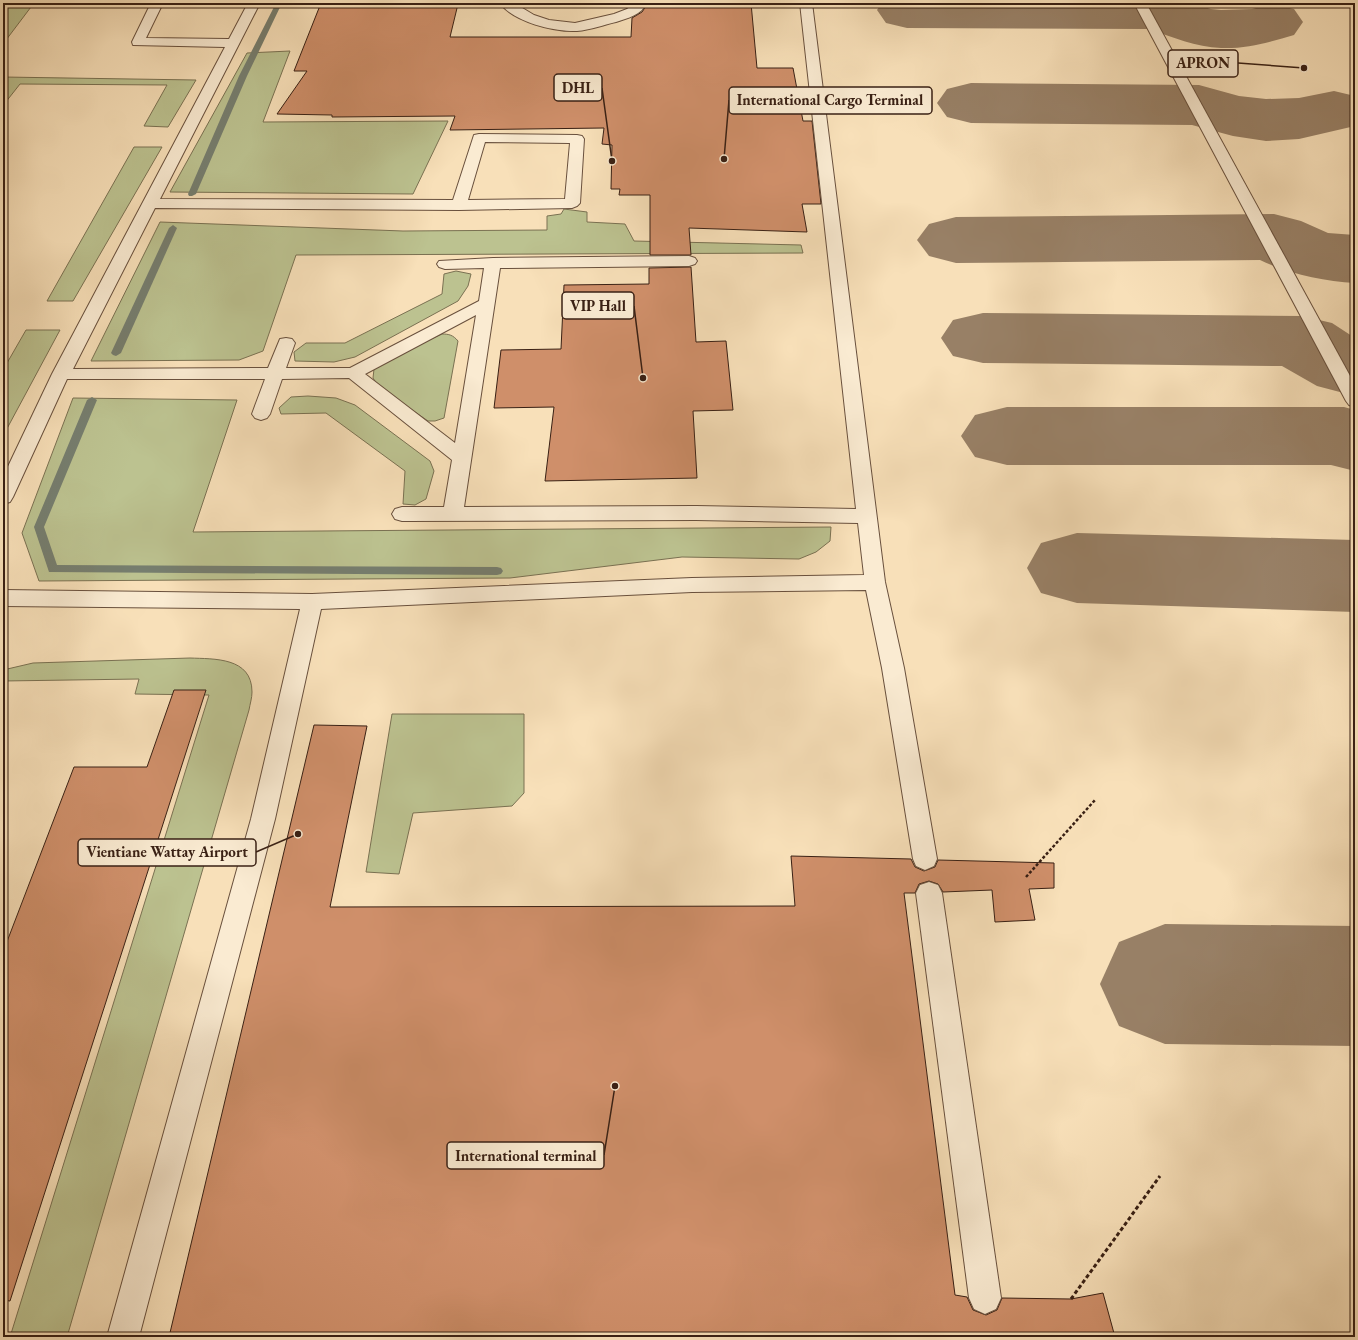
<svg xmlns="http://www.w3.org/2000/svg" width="1358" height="1340" viewBox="0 0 1358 1340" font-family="'EB Garamond',serif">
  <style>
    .green { fill: #bcc290; stroke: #7a7152 }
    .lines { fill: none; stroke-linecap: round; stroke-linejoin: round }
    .stream { fill: #767e6f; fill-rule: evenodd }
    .taxiway { fill: #988066; fill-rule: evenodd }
    .building { fill: #cf8f6a; stroke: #392014 }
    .service-casing { stroke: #69503d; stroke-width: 2 }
    .path-far1 { stroke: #392014; stroke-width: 2.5; stroke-dasharray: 3 2; stroke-linecap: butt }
    .path { stroke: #392014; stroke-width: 3; stroke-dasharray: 4 2.5; stroke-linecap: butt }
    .service { fill: #faebd2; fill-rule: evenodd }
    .leader { fill: none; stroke: #392014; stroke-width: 1.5 }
    .callout-dot { fill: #392014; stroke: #faebd2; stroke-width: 1.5 }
    .callout { fill: #faebd2; stroke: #392014; stroke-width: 1.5 }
    .callout-label { font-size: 15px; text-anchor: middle; font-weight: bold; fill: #392014 }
  </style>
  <rect width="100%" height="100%" fill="#f8e0b9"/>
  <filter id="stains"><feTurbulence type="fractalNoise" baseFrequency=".005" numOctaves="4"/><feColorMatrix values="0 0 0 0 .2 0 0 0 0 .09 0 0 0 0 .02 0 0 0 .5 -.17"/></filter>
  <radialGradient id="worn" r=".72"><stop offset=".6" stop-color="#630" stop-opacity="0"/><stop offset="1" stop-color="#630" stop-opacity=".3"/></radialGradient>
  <g class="green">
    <polygon points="3,3 34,3 3,44"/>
    <polygon points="290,51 263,122 448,121 413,194 170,192 247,53"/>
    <polygon points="3,77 196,80 168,127 144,126 167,85 20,84 5,103 3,103"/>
    <polygon points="134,147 162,147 73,301 47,301"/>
    <polygon points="564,209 587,212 587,222 625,224 634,241 801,245 803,253 296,255 263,351 239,360 91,361 160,222 403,231 547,230 547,216 561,214"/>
    <polygon points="456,271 471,274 468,286 458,301 355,357 334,362 295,361 294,352 306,343 345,343 442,294 444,274"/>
    <polygon points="26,330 60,330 3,436 3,370"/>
    <path d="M442 334C449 334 453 335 458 341L444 418 435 421H428L379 387 373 378 374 369 379 363Z"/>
    <polygon points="308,396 336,398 355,405 430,461 434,471 426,499 415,505 403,504 405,471 326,413 281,414 279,408 291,397"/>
    <polygon points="73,398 237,400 193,532 831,527 830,541 816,552 799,559 682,557 510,578 39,581 22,533"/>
    <path d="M190 658C214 659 252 657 252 692 252 698 250 704 249 710L67 1337H10L209 695 135 694 139 679 3 681V670L33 663Z"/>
    <polygon points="392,714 524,714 524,793 512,806 413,813 399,874 366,872"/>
  </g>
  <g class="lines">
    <g class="stream">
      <polygon points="276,3 282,3 247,76 196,194 192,196 189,196 188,194 239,76"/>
      <polygon points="173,225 177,228 121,353 116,356 113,355 111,353 169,228"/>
      <polygon points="92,397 97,400 44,527 57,565 497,567 501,568 503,571 501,574 497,575 49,572 34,527 87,400"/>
    </g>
    <g class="taxiway">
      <path d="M882 3H1191L1211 9 1221 10 1252 9 1272 4 1294 9 1303 22 1294 35C1270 42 1246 49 1221 48 1196 47 1172 37 1149 29L907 28 886 23 877 10Z"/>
      <polygon points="971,83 1199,85 1239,96 1266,99 1299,98 1334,91 1355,96 1355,126 1299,139 1266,141 1233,136 1192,125 971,123 947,117 937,103 947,89"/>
      <path d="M1274 214 1301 221 1328 233 1355 235V283C1323 281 1289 274 1260 260L956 263 929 256 917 240 929 224 956 217Z"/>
      <polygon points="983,313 1302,316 1332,323 1355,338 1355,396 1317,386 1282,366 983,363 953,356 941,338 953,320"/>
      <polygon points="1007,407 1344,407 1355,410 1355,471 1331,465 1007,465 975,457 961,436 975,415"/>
      <polygon points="1077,533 1355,540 1355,612 1077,603 1041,593 1027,568 1041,543"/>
      <polygon points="1165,924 1355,926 1355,1046 1165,1044 1119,1026 1100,984 1119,942"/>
    </g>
  </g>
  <g class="building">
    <polygon points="321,3 458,4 450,37 631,37 632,18 642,12 648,3 751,3 757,68 793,68 803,121 812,121 821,204 802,204 807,232 689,228 691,255 650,255 650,195 619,195 620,189 611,189 612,145 602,144 604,128 450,130 455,116 332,117 332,115 277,114 307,71 294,71"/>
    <polygon points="691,267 696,342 726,341 733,410 693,411 697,478 545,481 554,407 494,408 501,350 561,349 564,285 649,284 649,268"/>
    <polygon points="174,690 206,690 10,1301 3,1300 3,952 74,767 147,767"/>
    <polygon points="314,725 367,726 330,907 795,906 791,856 911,859 915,867 924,871 935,867 938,860 1054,863 1054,888 1029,889 1035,920 995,922 992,890 943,892 938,884 929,881 919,884 915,893 904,893 955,1295 967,1297 973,1310 986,1315 997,1310 1002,1298 1071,1299 1103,1293 1115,1337 169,1337"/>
  </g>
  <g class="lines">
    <g class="service-casing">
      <g id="service">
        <path d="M151 3H163L146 38 229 39 248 3H260L160 199 453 200 474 135 479 134 577 135 582 136 584 139 580 203 577 206 572 208 459 210 155 208 73 369 268 368 280 339 286 338 292 339 295 343 286 368H350L479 301 484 268 445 269 439 267 437 264 439 261 493 258 689 256 695 258 697 261 695 264 689 266 500 268 464 507 696 506 856 509 800 3H812L885 582 904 668 937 859 934 866 925 870 916 866 913 859 882 668 866 590 692 592 321 609 275 819 139 1337H107L251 819 300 609 3 606V590L312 594 692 578 864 575 858 523 696 520 402 521 395 519 392 514 395 509 402 507H444L452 460 349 378 282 379 270 414 267 418 261 420 255 418 252 414 265 379H67L13 497 10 502 3 504V477L52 374 225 47 133 45 132 42ZM485 142 570 143 565 199 468 200ZM476 315 455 443 365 374Z"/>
        <path d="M500 3H514L534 15 549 20 575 23 614 14 627 9 635 3H647C641 15 628 18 616 22 603 25 590 30 577 31 555 32 513 22 500 3Z"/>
        <polygon points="1134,3 1146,3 1355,385 1355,407 1349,405 1346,401"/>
        <polygon points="929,882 938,885 942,893 1001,1298 996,1309 985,1314 974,1309 969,1298 916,893 920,885"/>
      </g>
    </g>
    <polyline class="path-far1" points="1026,877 1095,800"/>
    <polyline class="path" points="1071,1299 1160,1176"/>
    <use href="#service" class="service"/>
  </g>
  <path class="leader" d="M1304 68L1238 63M612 161L602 88M724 159L729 100M643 378L634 306M298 834L256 852M615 1086L604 1155"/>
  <g class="callout-dot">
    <circle cx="1304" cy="68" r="4"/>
    <circle cx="612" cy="161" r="4"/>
    <circle cx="724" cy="159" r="4"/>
    <circle cx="643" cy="378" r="4"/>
    <circle cx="298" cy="834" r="4"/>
    <circle cx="615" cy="1086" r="4"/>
  </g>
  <g class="callout">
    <rect x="1168" y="50" width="70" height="27" rx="4"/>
    <rect x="554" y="74" width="48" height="27" rx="4"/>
    <rect x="729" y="87" width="203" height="27" rx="4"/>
    <rect x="562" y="292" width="72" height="27" rx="4"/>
    <rect x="78" y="839" width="178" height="27" rx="4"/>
    <rect x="447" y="1142" width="157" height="27" rx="4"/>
  </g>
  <g class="callout-label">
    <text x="1203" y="68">APRON</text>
    <text x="578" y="93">DHL</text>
    <text x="830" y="105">International Cargo Terminal</text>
    <text x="598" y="311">VIP Hall</text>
    <text x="167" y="857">Vientiane Wattay Airport</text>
    <text x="526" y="1161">International terminal</text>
  </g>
  <rect width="1358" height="1340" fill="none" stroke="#f8e0b9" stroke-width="16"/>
  <rect x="4" y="4" width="1350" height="1332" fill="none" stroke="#392014" stroke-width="2"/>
  <rect x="8" y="8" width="1342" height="1324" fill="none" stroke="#392014"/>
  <rect width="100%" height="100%" filter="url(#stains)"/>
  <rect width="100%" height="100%" fill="url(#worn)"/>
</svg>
